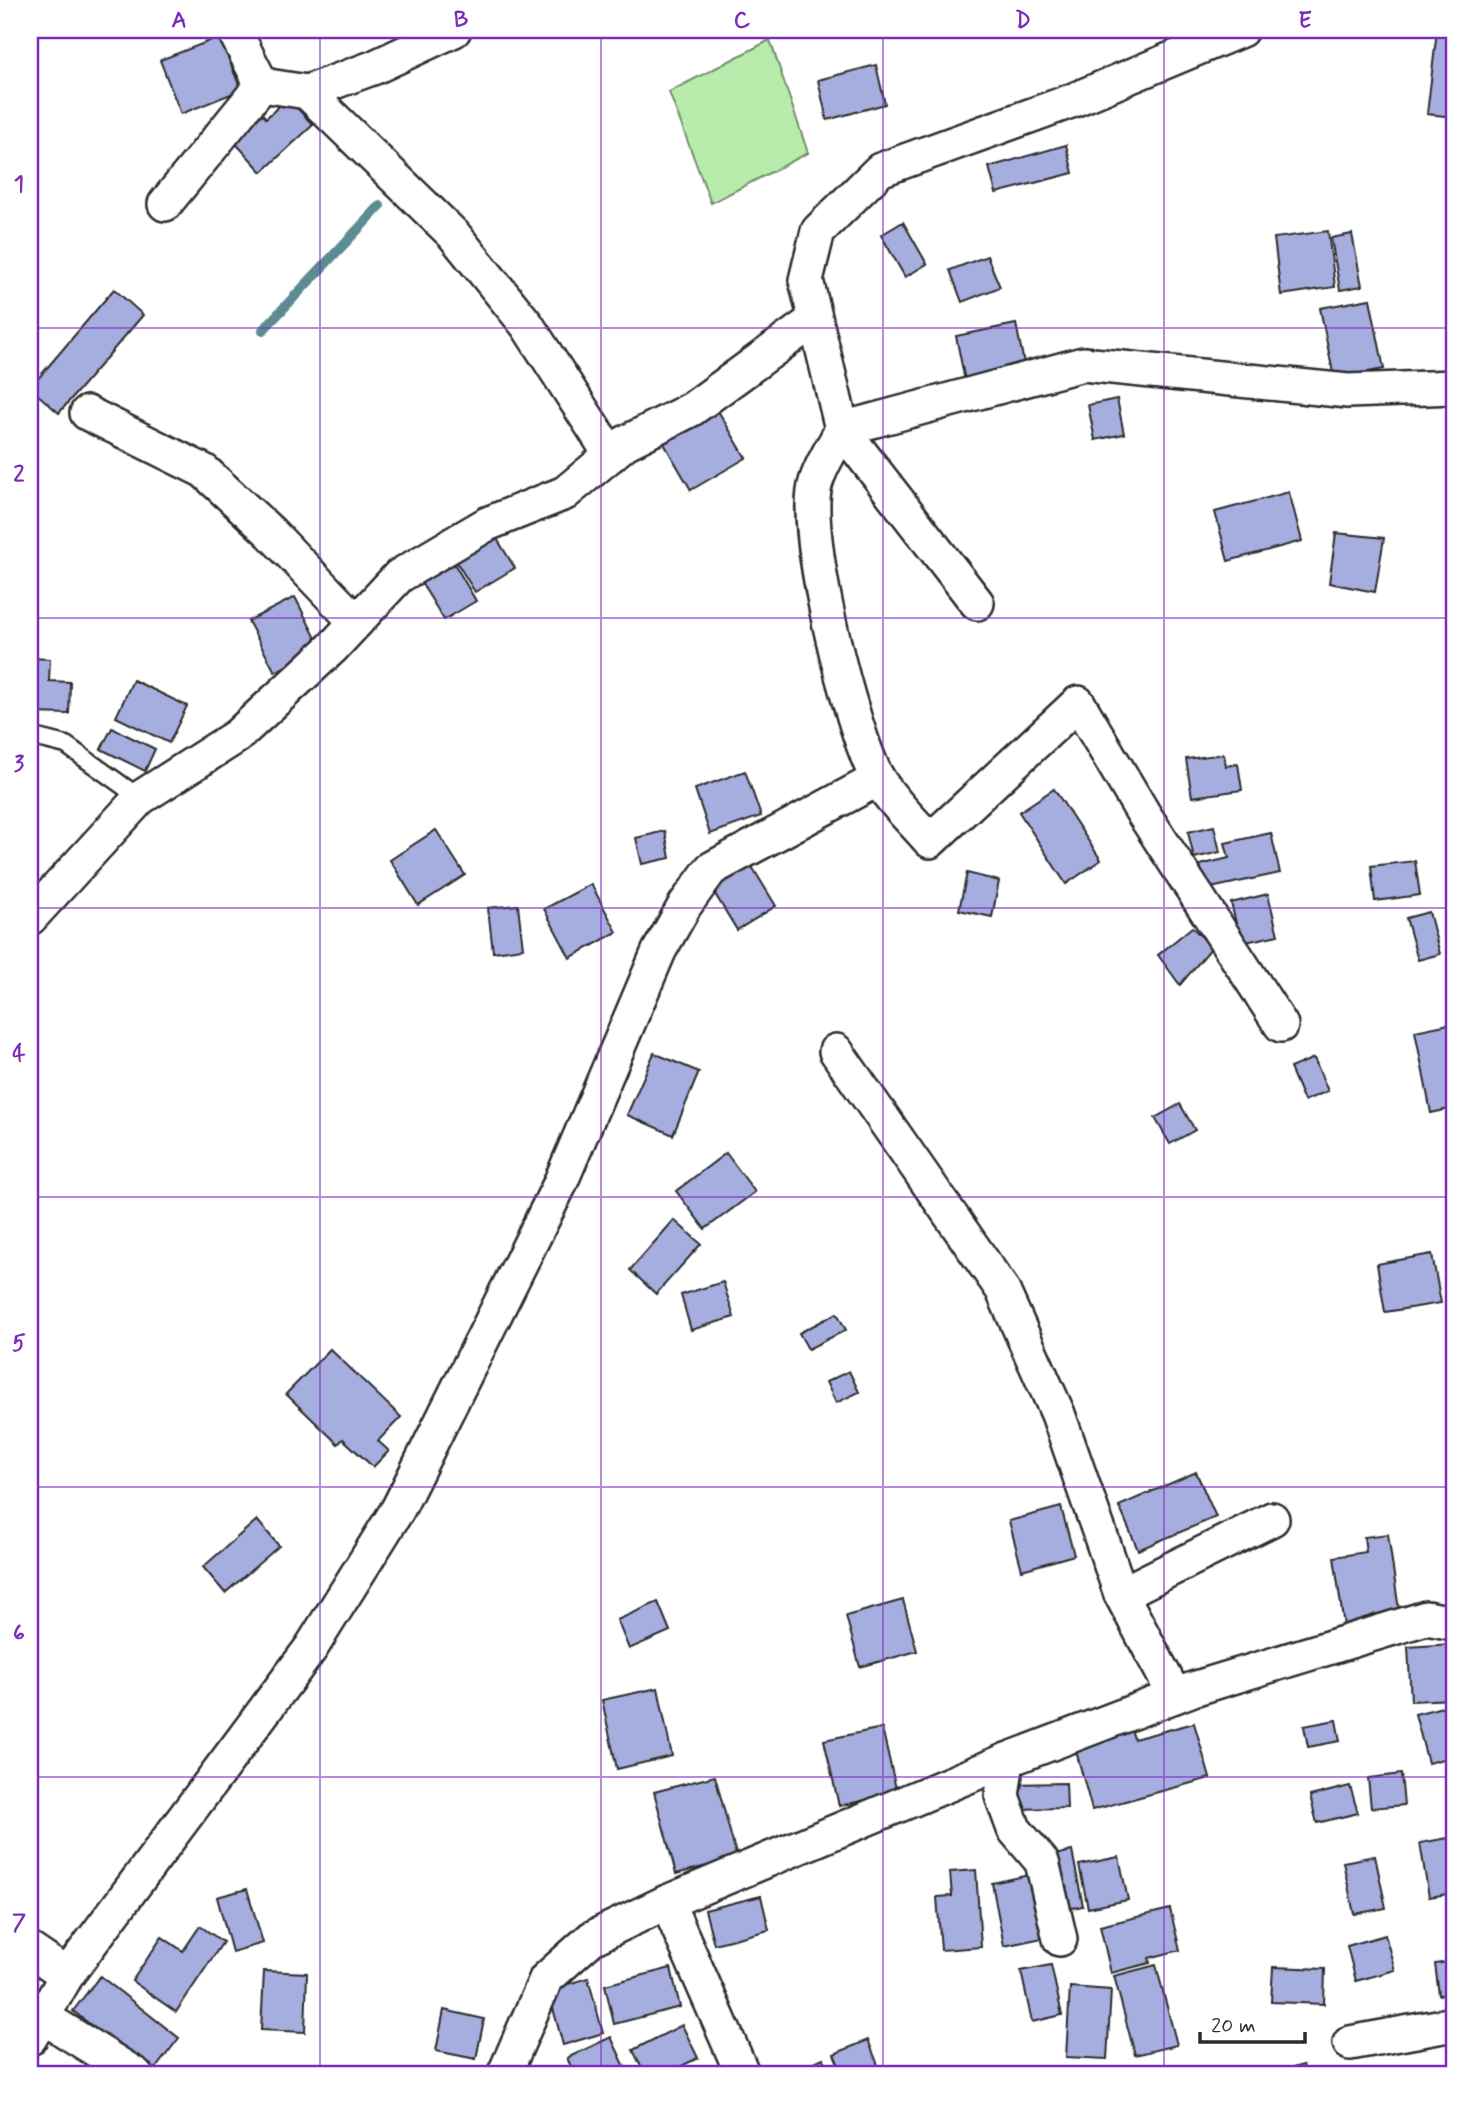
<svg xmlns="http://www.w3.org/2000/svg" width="1484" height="2105" viewBox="0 0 1484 2105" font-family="Mynerve,sans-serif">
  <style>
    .green { fill: #b8ecad; stroke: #728c6c; stroke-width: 2 }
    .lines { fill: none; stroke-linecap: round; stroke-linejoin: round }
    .stream { stroke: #5c8b93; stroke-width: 10 }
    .building { fill: #a6aedf; stroke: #2b2b2b; stroke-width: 2 }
    .lane-casing { stroke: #2b2b2b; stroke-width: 21 }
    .street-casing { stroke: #2b2b2b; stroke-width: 38 }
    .lane { stroke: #fff; stroke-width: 16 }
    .street { stroke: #fff; stroke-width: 33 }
    .grid { fill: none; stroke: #7b2cbf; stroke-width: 2; stroke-opacity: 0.55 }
    .neatline { fill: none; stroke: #7b2cbf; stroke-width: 2.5 }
    .grid-label { font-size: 23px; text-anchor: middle; font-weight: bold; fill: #7b2cbf }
  </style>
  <rect width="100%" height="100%" fill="#fff"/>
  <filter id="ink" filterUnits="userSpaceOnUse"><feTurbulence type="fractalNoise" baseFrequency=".0143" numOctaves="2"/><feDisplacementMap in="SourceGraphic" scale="14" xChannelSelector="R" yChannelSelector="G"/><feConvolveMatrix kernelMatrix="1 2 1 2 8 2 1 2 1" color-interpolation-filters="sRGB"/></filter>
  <g filter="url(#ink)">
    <polygon class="green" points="770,40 808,153 711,203 669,92"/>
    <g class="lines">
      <polyline class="stream" points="263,330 380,206"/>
    </g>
    <g class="building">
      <polygon points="1437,30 1454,30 1454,117 1427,114"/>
      <polygon points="220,37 241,90 181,114 160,60"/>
      <polygon points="876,65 885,104 827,120 818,80"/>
      <polygon points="288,98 313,125 262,172 229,136 258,109 266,118"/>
      <polygon points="1066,145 1073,173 996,193 989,167"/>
      <polygon points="903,222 927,264 905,277 881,235"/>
      <polygon points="1328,231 1335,287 1281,295 1274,238"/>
      <polygon points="1352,234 1362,286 1340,290 1331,238"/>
      <polygon points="987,256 1000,287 962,302 950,270"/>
      <polygon points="114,289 143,315 59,413 30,388"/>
      <polygon points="1370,299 1384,369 1334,378 1320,308"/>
      <polygon points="1016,324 1025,368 965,381 956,336"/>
      <polygon points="1117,399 1124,434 1095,440 1088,405"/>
      <polygon points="714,404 746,458 691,490 659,435"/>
      <polygon points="1289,492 1302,541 1228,561 1215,512"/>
      <polygon points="1336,533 1384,538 1375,592 1329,583"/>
      <polygon points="494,534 515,568 475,592 454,558"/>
      <polygon points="452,560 476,601 444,620 419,579"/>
      <polygon points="295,597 321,648 275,672 248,621"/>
      <polygon points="30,658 50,659 49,681 70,682 69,714 30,713"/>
      <polygon points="133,680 187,706 169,743 116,717"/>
      <polygon points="112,728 155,749 145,771 101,749"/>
      <polygon points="1224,754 1226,766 1238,764 1242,790 1192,797 1186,759"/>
      <polygon points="745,771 761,816 710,834 695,789"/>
      <polygon points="1054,789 1101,860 1066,884 1019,812"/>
      <polygon points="1214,826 1220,852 1194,858 1188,832"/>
      <polygon points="436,830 465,875 418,905 390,860"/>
      <polygon points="665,831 670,858 642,864 636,838"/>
      <polygon points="1271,833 1280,873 1206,889 1200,865 1229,858 1225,843"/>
      <polygon points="1415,861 1420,895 1375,901 1371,866"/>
      <polygon points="751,865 776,906 737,930 712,889"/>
      <polygon points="967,873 999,881 992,917 959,910"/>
      <polygon points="1454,876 1454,896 1447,879"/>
      <polygon points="591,884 617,932 570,958 544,909"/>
      <polygon points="1268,894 1278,935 1241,943 1231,903"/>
      <polygon points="518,905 523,948 493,952 488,908"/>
      <polygon points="1454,910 1454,931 1448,913"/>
      <polygon points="1429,912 1440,954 1418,960 1406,918"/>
      <polygon points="1192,927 1212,947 1180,985 1158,955"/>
      <polygon points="1454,1023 1454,1108 1431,1113 1415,1031"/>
      <polygon points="654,1053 699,1072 673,1135 627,1115"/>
      <polygon points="1314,1058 1328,1091 1304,1101 1290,1068"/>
      <polygon points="1180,1104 1195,1130 1170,1144 1155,1118"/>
      <polygon points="726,1153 755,1192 705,1229 676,1191"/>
      <polygon points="674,1220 701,1244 656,1294 630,1270"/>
      <polygon points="1432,1254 1441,1303 1385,1312 1377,1264"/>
      <polygon points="723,1282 734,1317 691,1330 681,1295"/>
      <polygon points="837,1313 846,1330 808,1349 799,1333"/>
      <polygon points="330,1349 401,1417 378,1441 389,1451 373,1467 343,1439 338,1444 286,1394"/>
      <polygon points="849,1371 859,1392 836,1403 826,1382"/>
      <polygon points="1196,1472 1216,1517 1138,1550 1119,1506"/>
      <polygon points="1061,1507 1074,1555 1022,1570 1009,1521"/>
      <polygon points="257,1520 279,1546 225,1593 203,1567"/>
      <polygon points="1388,1534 1400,1617 1344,1626 1334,1557 1366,1552 1364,1537"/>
      <polygon points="903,1600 917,1651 860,1667 846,1616"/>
      <polygon points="658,1602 670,1631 629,1649 617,1620"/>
      <polygon points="1452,1644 1454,1699 1411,1701 1408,1647"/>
      <polygon points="658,1688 672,1756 617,1769 602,1700"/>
      <polygon points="1454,1704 1454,1756 1428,1763 1415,1714"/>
      <polygon points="1336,1720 1340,1741 1308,1747 1304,1726"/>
      <polygon points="1194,1723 1210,1778 1092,1810 1073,1740 1130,1725 1134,1739"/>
      <polygon points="882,1728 897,1793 839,1806 824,1740"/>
      <polygon points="1401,1774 1404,1805 1371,1808 1368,1778"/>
      <polygon points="715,1776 737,1858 676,1874 654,1792"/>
      <polygon points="1066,1783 1067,1808 1011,1809 1010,1784"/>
      <polygon points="1350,1786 1358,1813 1317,1823 1310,1796"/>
      <polygon points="1454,1837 1454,1893 1429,1897 1420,1843"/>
      <polygon points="1072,1851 1083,1906 1067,1909 1055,1855"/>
      <polygon points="1375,1856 1386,1908 1354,1914 1343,1862"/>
      <polygon points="1119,1857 1128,1900 1088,1908 1079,1865"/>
      <polygon points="976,1870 981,1947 941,1950 937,1897 952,1896 950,1872"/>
      <polygon points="1034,1874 1047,1937 1004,1946 992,1883"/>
      <polygon points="247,1889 263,1943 232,1952 217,1897"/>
      <polygon points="761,1896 769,1930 714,1944 705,1910"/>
      <polygon points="1170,1909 1180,1950 1149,1958 1150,1963 1111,1973 1100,1926"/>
      <polygon points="200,1926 223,1942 176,2012 132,1981 162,1937 183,1951"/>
      <polygon points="1385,1935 1395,1970 1356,1981 1347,1946"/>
      <polygon points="1454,1961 1454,1994 1439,1995 1435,1964"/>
      <polygon points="1051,1965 1062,2015 1032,2022 1021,1971"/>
      <polygon points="1156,1965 1177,2045 1135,2055 1114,1976"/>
      <polygon points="1273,1967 1325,1969 1324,2004 1271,2002"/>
      <polygon points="671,1968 680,2007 614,2024 605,1985"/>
      <polygon points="264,1971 307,1973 305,2032 261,2030"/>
      <polygon points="100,1976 179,2038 152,2073 73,2011"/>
      <polygon points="588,1978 603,2033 563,2045 548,1990"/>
      <polygon points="1070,1987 1111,1990 1107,2059 1066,2057"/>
      <polygon points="444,2010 484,2019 476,2059 436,2051"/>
      <polygon points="682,2025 698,2058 663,2075 645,2075 633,2050"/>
      <polygon points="611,2037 626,2069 614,2075 575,2075 567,2058"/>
      <polygon points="868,2040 882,2075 843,2075 834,2054"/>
      <polygon points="823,2058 830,2075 785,2075"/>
      <polygon points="1303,2065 1306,2075 1276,2075 1275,2073"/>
    </g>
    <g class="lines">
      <g class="lane-casing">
        <polyline id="lane" points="30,736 66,745 140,798"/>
      </g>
      <g class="street-casing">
        <g id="street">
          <polyline points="234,30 262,85 307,92 375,67 454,30"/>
          <polyline points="307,92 454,235 527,325 611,455"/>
          <polyline points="165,204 262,85"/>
          <polyline points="87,413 204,471 271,533 356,622"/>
          <polyline points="977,603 842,429 806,280 818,231 880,170 1071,101 1241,30"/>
          <polyline points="30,918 140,798 237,736 332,648 399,576 487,524 565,493 625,443 692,409 814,320"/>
          <path d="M1281 1025 1143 813 1078 703 930 841C913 821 891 801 878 779 852 734 800 529 816 482 821 464 834 446 842 429L1083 364 1348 391 1454 387"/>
          <polyline points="836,1051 1002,1289 1058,1414 1121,1594 1175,1696"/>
          <polyline points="1121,1594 1272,1519"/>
          <polyline points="1007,1760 1002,1796 1014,1829 1042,1862 1060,1939"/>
          <polyline points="667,1902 743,2075"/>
          <polyline points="30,1950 67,1975"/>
          <polyline points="40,2015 136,2075"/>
          <polyline points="30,2038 67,1975 311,1648 398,1509 559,1186 659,951 685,905 711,869 878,779"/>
          <polyline points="1350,2043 1454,2024"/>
          <polyline points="504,2075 546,1979 592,1938 667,1902 1007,1760 1193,1689 1426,1618 1454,1623"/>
        </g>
      </g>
      <use href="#lane" class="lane"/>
      <use href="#street" class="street"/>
    </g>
  </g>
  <path class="grid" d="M320 30V2075M601 30V2075M883 30V2075M1164 30V2075M30 328H1454M30 618H1454M30 908H1454M30 1197H1454M30 1487H1454M30 1777H1454"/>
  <rect width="1484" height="2105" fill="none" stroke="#fff" stroke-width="77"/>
  <path d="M1200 2032v10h105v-10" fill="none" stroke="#2b2b2b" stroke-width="3.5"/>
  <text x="1211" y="2032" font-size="21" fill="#2b2b2b" stroke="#ffffff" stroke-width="5" paint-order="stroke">20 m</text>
  <rect x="38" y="38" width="1408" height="2028" class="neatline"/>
  <g class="grid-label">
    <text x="179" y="27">A</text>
    <text x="461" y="27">B</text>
    <text x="742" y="27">C</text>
    <text x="1023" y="27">D</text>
    <text x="1305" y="27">E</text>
    <text x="19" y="191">1</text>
    <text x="19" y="481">2</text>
    <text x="19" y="771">3</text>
    <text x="19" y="1060">4</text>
    <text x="19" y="1350">5</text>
    <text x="19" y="1640">6</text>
    <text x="19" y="1930">7</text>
  </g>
</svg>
